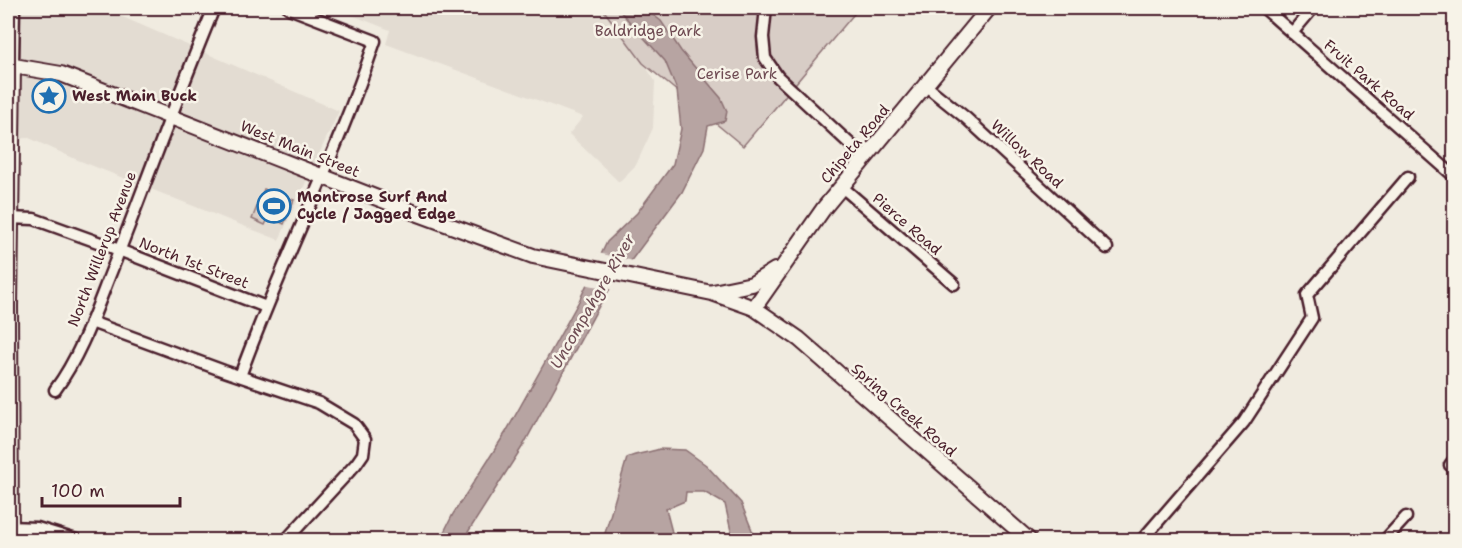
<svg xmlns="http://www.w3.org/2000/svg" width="1462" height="548" viewBox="0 0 1462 548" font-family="'Shantell Sans',sans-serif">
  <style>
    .built { fill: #e3dcd2 }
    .green { fill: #d8cdc6; stroke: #917678; stroke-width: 1.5 }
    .water { fill: #b7a4a2; stroke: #8b6f72; stroke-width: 1.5 }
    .pier { fill: #f0ebe0 }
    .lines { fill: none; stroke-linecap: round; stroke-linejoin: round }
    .street-casing { stroke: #4a1f2b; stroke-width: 15 }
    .secondary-casing { stroke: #4a1f2b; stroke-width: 18 }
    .street { stroke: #f7f3e8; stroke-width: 10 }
    .secondary { stroke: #f7f3e8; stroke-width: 14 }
    .labels { text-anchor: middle; stroke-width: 5; stroke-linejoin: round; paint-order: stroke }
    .park-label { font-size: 15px; fill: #6e4a52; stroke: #f7f3e8 }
    .street-label { font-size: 15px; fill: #4a1f2b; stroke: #f7f3e8 }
    .poi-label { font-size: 15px; font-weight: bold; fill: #4a1f2b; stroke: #f7f3e8; text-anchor: start }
    .water-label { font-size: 16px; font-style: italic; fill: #704e55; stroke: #f7f3e8 }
  </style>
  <rect width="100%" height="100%" fill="#f0ebe0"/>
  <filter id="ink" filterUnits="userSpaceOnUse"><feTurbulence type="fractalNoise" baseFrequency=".0167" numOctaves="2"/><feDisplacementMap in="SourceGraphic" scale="12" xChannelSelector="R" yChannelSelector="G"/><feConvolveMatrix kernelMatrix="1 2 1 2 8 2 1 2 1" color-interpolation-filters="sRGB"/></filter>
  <g filter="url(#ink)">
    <g class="built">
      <polygon points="8,8 102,8 339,111 279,240 73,158 29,138 8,139"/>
      <polygon points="334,8 604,8 626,35 655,81 653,128 636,165 619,182 569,134 583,117 386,44 390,30"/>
    </g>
    <g class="green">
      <polygon points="602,8 859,8 743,146 643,63"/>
      <polygon points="264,189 294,200 284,224 269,217 265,225 252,219"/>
    </g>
    <g class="water">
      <polygon points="617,8 644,8 661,21 681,51 721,98 727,111 725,121 708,126 704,148 682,192 604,297 524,444 463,540 440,540 453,514 506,432 579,301 607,242 637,213 673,164 681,129 677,90 665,61"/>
      <path d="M659 449 685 450 706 465 741 503 756 540H733L725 504 704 492H686L685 501 666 509 674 540H603L627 458C637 453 649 453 659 449Z"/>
    </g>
    <polygon class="pier" points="598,253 634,261 613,290 584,284"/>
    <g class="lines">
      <g class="street-casing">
        <g id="street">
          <polyline points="766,8 763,37 765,58 778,77 864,157"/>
          <polyline points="1264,8 1454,176"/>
          <polyline points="1292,33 1313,8"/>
          <polyline points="13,65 14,8"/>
          <polyline points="925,85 966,118 1107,248"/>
          <polyline points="841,186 954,284"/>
          <polyline points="8,218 34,219 106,245 266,307"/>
          <polyline points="91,322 224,371 319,403 354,424 365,439 363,454 356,464 286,540"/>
          <path d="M240 376C281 263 337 155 375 41L289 8"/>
          <path d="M55 390C83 352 97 306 115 262 148 177 179 92 214 8"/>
          <polyline points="1450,465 1454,460"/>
          <polyline points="8,527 37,528 76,540"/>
          <polyline points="1142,540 1244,422 1312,318 1307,295 1408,177"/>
          <polyline points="1385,540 1406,517"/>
        </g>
      </g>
      <g class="secondary-casing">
        <g id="secondary">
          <polyline points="8,65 61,74 413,212 533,256 712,293 754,308 799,339 1029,540"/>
          <polyline points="713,292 752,284 775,270"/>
          <polyline points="754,308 824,208 989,8"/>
          <polyline points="11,540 10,306 13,65"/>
        </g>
      </g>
      <use href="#street" class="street"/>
      <use href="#secondary" class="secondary"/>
    </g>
  </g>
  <defs>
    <g id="sight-ring" transform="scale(1.725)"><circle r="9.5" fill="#f7f3e8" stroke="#1f6fb2" stroke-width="1.5"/><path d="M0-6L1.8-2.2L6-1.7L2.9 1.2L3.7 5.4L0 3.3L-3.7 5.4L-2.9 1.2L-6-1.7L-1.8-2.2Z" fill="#1f6fb2"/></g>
    <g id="stadium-ring" transform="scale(1.725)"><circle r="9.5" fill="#f7f3e8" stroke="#1f6fb2" stroke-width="1.5"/><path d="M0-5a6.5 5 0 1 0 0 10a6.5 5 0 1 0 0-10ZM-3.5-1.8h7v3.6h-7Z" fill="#1f6fb2"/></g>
  </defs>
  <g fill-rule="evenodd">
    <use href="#sight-ring" x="49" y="96"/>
    <use href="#stadium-ring" x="274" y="206"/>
  </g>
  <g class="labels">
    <g class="park-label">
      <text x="648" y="36">Baldridge Park</text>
      <text x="737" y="79">Cerise Park</text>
    </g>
    <g class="street-label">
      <text transform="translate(1369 80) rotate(41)" y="5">Fruit Park Road</text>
      <text transform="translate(855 144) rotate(-50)" y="5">Chipeta Road</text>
      <text transform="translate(300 149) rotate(22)" y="5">West Main Street</text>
      <text transform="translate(1027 154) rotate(43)" y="5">Willow Road</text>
      <text transform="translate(907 224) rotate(41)" y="5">Pierce Road</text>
      <text transform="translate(102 249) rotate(-69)" y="5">North Willerup Avenue</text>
      <text transform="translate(194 263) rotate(21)" y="5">North 1st Street</text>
      <text transform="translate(904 410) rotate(41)" y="5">Spring Creek Road</text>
    </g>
    <g class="poi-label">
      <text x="72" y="101">West Main Buck</text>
      <text x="297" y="202">Montrose Surf And<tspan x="297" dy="17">Cycle / Jagged Edge</tspan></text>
    </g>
    <g class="water-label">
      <text transform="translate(592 301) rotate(-60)" y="6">Uncompahgre River</text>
    </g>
  </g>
  <rect width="1462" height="548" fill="none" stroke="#f7f3e8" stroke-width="30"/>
  <rect x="15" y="15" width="1432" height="518" fill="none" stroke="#4a1f2b" stroke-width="2" filter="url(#ink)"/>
  <path d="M42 497v9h138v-9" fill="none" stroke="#4a1f2b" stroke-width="3"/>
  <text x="51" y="497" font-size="18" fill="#4a1f2b" stroke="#f7f3e8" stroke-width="4.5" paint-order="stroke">100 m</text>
</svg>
